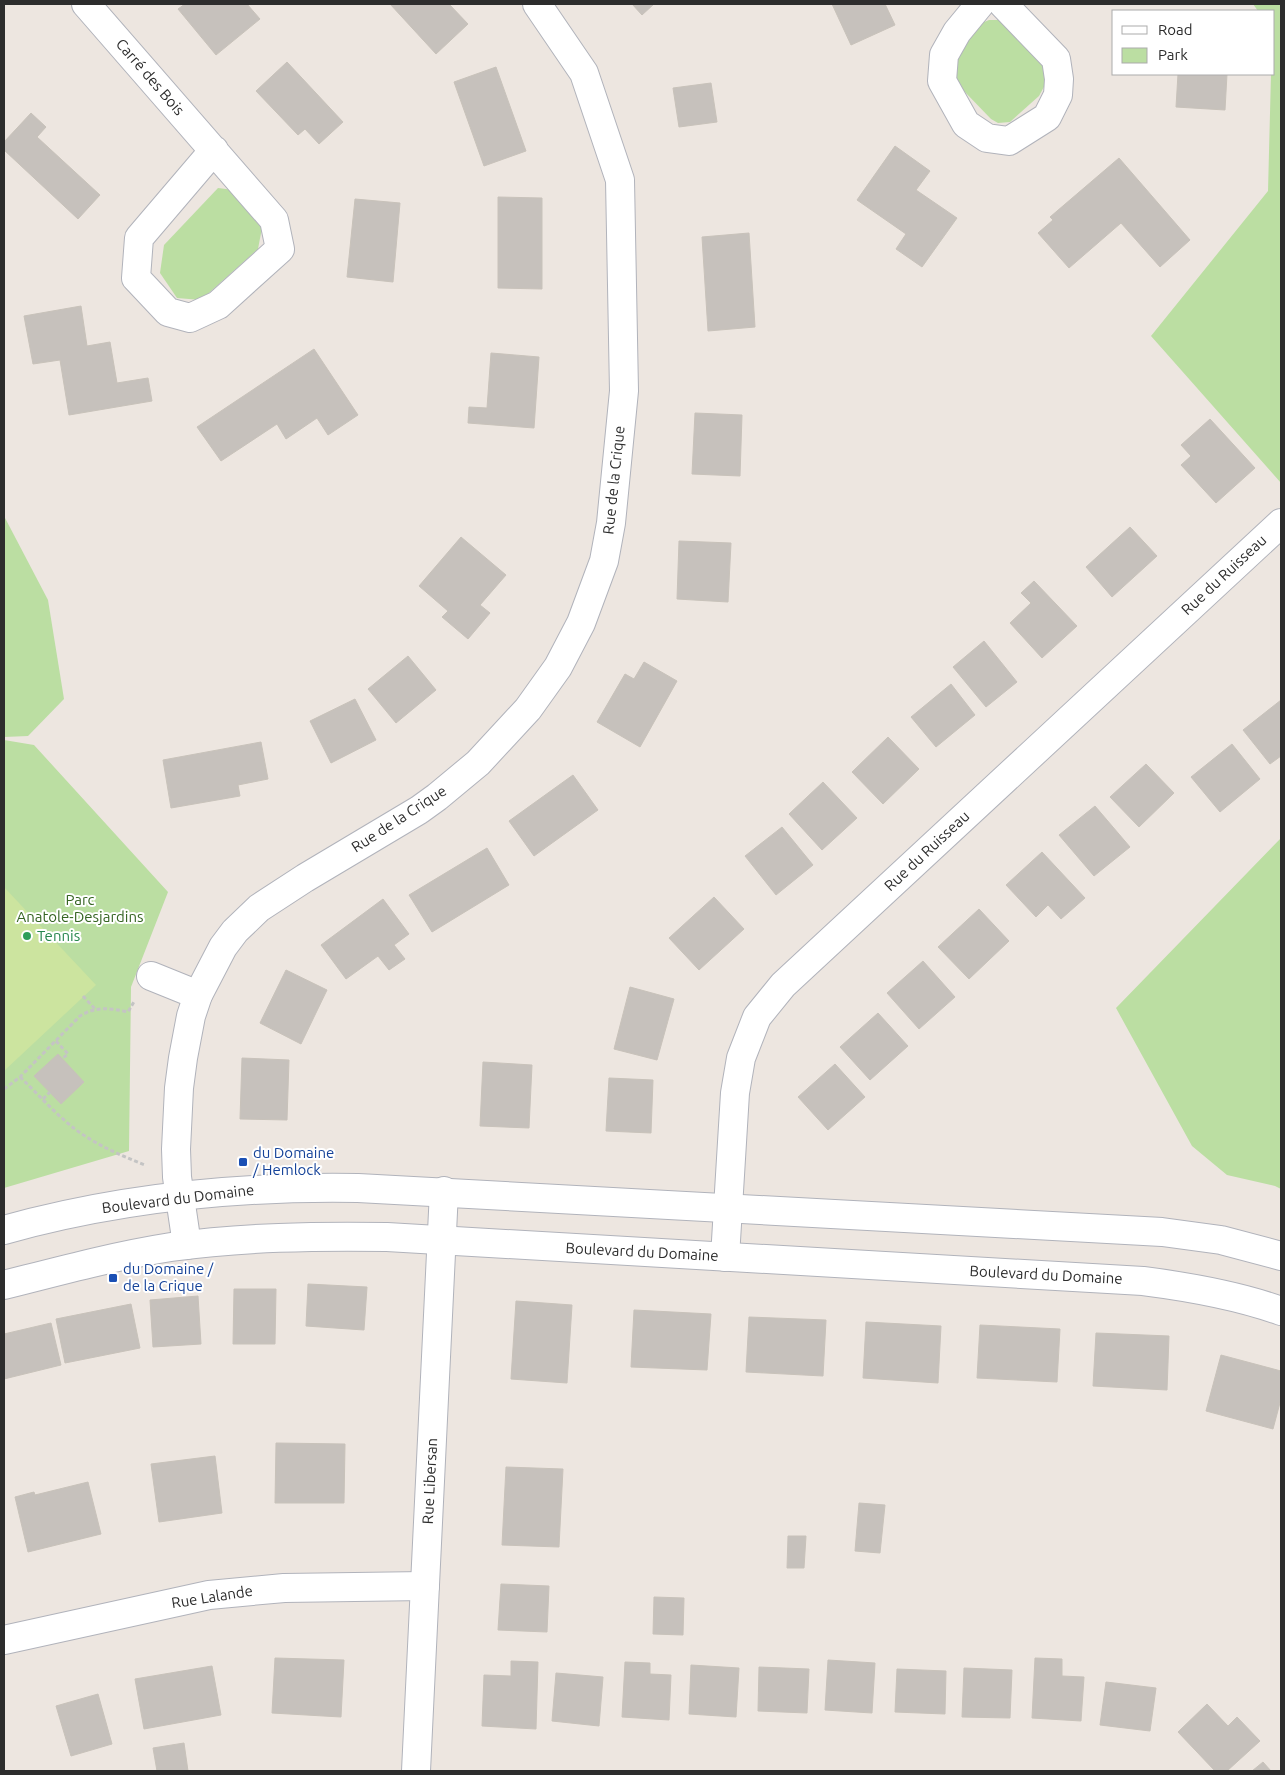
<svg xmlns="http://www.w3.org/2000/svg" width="1285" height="1775" viewBox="0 0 1285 1775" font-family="Ubuntu,sans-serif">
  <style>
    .green { fill: #bbdea2 }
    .pitch { fill: #cce49f }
    .building { fill: #c6c1bc; stroke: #c8c2ba }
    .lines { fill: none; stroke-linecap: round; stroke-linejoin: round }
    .minor-casing { stroke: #b1b3bb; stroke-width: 30 }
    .path { stroke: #c4c4c4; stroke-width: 3; stroke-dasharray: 4 2.5; stroke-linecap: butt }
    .minor { stroke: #fff; stroke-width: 28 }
    .leisure-dot { fill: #2e9e5b; stroke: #fff; stroke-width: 2 }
    .transit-dot { fill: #1a4fb4; stroke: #fff; stroke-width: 2 }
    .labels { text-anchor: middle; stroke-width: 4; stroke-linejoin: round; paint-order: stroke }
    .street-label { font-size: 15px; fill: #2d2d2d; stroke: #fff }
    .park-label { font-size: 15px; fill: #356422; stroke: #fff }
    .leisure-label { font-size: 15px; fill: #27864d; stroke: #fff; text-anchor: start }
    .transit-label { font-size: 15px; fill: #164399; stroke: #fff; text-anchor: start }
  </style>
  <rect width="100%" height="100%" fill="#ede6e0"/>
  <g class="green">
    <polygon points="1253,4 1281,4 1281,483 1151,336 1268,191 1271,74 1274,74 1274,11 1258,11"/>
    <polygon points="989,20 998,20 1008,23 1043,59 1047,70 1045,85 1039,96 1010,122 998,123 991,119 962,89 955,75 959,48 977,25"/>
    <polygon points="218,188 234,190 262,228 258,249 201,300 177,298 160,273 164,245"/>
    <polygon points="4,516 48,600 64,699 28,736 4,737"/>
    <polygon points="4,740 34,745 168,892 131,987 129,1151 4,1188"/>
    <polygon points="1281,838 1281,1189 1275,1186 1227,1175 1192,1146 1116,1008"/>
  </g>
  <polygon class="pitch" points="4,887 96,985 4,1071"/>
  <g class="building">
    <polygon points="185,4 247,4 260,19 216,55 178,9"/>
    <polygon points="390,4 449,4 468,24 436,54"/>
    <polygon points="632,4 654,4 642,15"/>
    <polygon points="832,4 885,4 895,25 851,45"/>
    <polygon points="287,62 343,122 319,144 305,129 298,135 256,91"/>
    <polygon points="496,67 526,151 484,166 454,82"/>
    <polygon points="1178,74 1227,74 1225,110 1176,107"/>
    <polygon points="711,83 717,122 679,127 673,88"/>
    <polygon points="31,113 46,127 37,137 100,195 78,219 4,150 4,142"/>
    <polygon points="895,146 930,171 916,190 957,218 922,267 896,249 906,234 857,200"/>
    <polygon points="1119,158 1190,240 1160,267 1121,223 1069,268 1038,233 1053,220 1050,217"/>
    <polygon points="498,197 542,198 542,289 498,288"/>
    <polygon points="355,199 400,203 393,282 347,277"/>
    <polygon points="749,233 755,327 708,331 702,237"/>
    <polygon points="81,306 87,346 110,342 117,383 148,378 152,401 69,415 60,360 33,364 24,316"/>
    <polygon points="314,349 358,415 328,435 317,418 286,439 277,424 221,461 197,427"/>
    <polygon points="491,353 539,357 534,428 468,423 469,407 487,408"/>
    <polygon points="695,413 742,415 740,476 692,474"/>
    <polygon points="1210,419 1255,468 1216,503 1181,465 1191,456 1181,445"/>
    <polygon points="1130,527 1157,556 1112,597 1086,567"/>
    <polygon points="461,537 506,575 480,605 490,613 468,639 442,617 448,611 419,586"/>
    <polygon points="679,541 731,543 728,602 677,599"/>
    <polygon points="1034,581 1077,626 1042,658 1010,623 1031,603 1021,593"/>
    <polygon points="984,641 1017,682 986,707 953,667"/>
    <polygon points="408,656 436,690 396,723 368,689"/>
    <polygon points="644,662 677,681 640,747 597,722 625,674 634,679"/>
    <polygon points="951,684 975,715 936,747 911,717"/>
    <polygon points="355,699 376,740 331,763 310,721"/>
    <polygon points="1281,700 1281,756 1270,764 1243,730"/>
    <polygon points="888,737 919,769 883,804 852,772"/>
    <polygon points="261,742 268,779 238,785 240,796 171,808 163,760"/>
    <polygon points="1232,744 1260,779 1220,812 1191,777"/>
    <polygon points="1146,764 1174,793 1139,827 1110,797"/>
    <polygon points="573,775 598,810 534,856 509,821"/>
    <polygon points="823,782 857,818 822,850 789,814"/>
    <polygon points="1095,806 1130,847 1094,876 1059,835"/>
    <polygon points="782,827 813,865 776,895 745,856"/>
    <polygon points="487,848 509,885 432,932 409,895"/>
    <polygon points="1042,852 1085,898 1061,919 1048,905 1036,917 1006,885"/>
    <polygon points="714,897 744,929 699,970 669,938"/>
    <polygon points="383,899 409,934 394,945 405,959 389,970 378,956 346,979 321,945"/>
    <polygon points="979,909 1009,941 969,979 938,947"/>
    <polygon points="923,961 955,997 919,1029 887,993"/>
    <polygon points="286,970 327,990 301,1044 260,1023"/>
    <polygon points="630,987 674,999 657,1060 614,1049"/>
    <polygon points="878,1013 908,1046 870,1080 840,1047"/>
    <polygon points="58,1054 84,1082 61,1104 34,1076"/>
    <polygon points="242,1058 289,1060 287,1120 240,1119"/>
    <polygon points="483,1062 532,1065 529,1128 480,1126"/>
    <polygon points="835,1064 865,1097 828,1130 798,1097"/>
    <polygon points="609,1078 653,1080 651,1133 606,1131"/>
    <polygon points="308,1284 367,1287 364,1330 306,1326"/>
    <polygon points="234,1289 276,1289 275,1344 233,1344"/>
    <polygon points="198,1296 201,1344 153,1347 150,1300"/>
    <polygon points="516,1301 572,1305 567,1383 511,1379"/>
    <polygon points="131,1304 140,1348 65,1363 56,1319"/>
    <polygon points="634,1310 711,1314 707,1370 631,1367"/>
    <polygon points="749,1317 826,1320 823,1376 746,1372"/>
    <polygon points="866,1322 941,1326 938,1383 863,1378"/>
    <polygon points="51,1323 61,1365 4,1379 4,1334"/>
    <polygon points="980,1325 1060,1329 1057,1382 977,1378"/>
    <polygon points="1096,1333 1169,1336 1167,1390 1093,1386"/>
    <polygon points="1221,1355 1281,1371 1281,1399 1273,1429 1206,1411"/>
    <polygon points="276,1443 345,1444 344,1503 275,1503"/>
    <polygon points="215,1456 222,1513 159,1522 151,1464"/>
    <polygon points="506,1467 563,1469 559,1547 502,1545"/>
    <polygon points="88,1482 101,1534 28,1552 15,1497 34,1492 35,1495"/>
    <polygon points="859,1503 885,1505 880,1553 855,1551"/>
    <polygon points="788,1536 806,1536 804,1568 787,1568"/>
    <polygon points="501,1584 549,1586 547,1632 498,1630"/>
    <polygon points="654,1597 684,1598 683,1635 653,1634"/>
    <polygon points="275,1658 344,1660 341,1717 272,1713"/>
    <polygon points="1035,1658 1062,1659 1062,1676 1084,1677 1081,1721 1032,1718"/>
    <polygon points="828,1660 875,1663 872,1713 825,1710"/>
    <polygon points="511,1661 538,1662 536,1729 482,1726 484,1675 511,1676"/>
    <polygon points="625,1662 650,1663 650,1674 671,1675 669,1720 622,1717"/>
    <polygon points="691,1665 739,1668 736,1717 689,1714"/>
    <polygon points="212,1666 221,1715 144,1729 135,1679"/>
    <polygon points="759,1667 809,1669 807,1713 758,1711"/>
    <polygon points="964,1668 1012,1670 1010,1718 962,1717"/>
    <polygon points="897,1669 946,1671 945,1714 895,1712"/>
    <polygon points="556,1673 603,1677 599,1726 552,1721"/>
    <polygon points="1106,1682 1156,1688 1150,1731 1100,1725"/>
    <polygon points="98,1694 112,1744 71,1756 56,1706"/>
    <polygon points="1207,1704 1228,1726 1237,1717 1260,1741 1227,1771 1215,1771 1178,1732"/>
    <polygon points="184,1743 188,1771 157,1771 153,1748"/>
    <polygon points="1263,1762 1271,1771 1252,1771"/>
  </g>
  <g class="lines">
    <g class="minor-casing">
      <g id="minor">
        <polyline points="86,4 274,220 280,249 218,305 190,318 168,312 136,278 139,238 214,150"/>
        <polyline points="980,4 957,32 944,55 942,81 966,124 987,138 1009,141 1047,117 1058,95 1059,79 1056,59 1003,4"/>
        <polyline points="151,976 198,995"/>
        <path d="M4 1230C119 1198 239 1186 358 1188L1162 1232 1221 1240 1281 1256"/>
        <polyline points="187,1245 177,1177 176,1149 179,1088 183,1058 191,1016 198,995 223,947 235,931 259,908 305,878 419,810 437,797 478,763 528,709 558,667 581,623 604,561 611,523 624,391 620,180 584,73 537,4"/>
        <polyline points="725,1257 735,1093 741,1058 757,1017 783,985 1281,523"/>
        <path d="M4 1285C59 1271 114 1256 171 1247 243 1237 315 1236 387 1237L1143 1281C1190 1287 1237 1295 1281 1311"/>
        <polyline points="4,1640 209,1595 284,1588 425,1586"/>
        <polyline points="416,1771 444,1191"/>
      </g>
    </g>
    <g class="path">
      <polyline points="83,996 95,1009"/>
      <polyline points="56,1041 68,1054 62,1059"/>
      <path d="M20 1077C39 1095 58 1117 79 1132 99 1146 122 1156 145 1165"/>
      <path d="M4 1089 20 1077 80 1016C96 1006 110 1008 128 1012L135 1000"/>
      <polyline points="43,1099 50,1092"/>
    </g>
    <use href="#minor" class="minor"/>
  </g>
  <circle class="leisure-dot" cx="27" cy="936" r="5"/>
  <g class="transit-dot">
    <rect x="238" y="1157" width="10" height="10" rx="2.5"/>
    <rect x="108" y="1273" width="10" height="10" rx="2.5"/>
  </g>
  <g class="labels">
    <g class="street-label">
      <text transform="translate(150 77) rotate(49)" y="5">Carré des Bois</text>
      <text transform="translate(614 480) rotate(-84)" y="5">Rue de la Crique</text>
      <text transform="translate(1224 575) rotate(-43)" y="5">Rue du Ruisseau</text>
      <text transform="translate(399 819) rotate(-33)" y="5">Rue de la Crique</text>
      <text transform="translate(927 851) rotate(-43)" y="5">Rue du Ruisseau</text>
      <text transform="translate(178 1199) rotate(-7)" y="5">Boulevard du Domaine</text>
      <text transform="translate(642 1252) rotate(3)" y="5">Boulevard du Domaine</text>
      <text transform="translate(1046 1275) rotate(3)" y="5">Boulevard du Domaine</text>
      <text transform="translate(430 1481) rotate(-87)" y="5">Rue Libersan</text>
      <text transform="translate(212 1597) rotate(-9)" y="5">Rue Lalande</text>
    </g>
    <g class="park-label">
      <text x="80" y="905">Parc<tspan x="80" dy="17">Anatole-Desjardins</tspan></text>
    </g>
    <g class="leisure-label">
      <text x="37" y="941">Tennis</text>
    </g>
    <g class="transit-label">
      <text x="253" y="1158">du Domaine<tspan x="253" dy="17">/ Hemlock</tspan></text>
      <text x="123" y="1274">du Domaine /<tspan x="123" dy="17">de la Crique</tspan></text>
    </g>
  </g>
  <rect width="1285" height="1775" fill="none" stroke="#2d2d2d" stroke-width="10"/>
  <rect x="1112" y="10" width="162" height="65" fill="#ffffff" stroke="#ababab"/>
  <rect x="1122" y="26" width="25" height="8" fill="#ffffff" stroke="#ababab"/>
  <text x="1158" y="35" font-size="15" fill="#2d2d2d">Road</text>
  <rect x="1122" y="48" width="25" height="15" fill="#bbdea2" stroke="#ababab"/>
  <text x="1158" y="60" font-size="15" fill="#2d2d2d">Park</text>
</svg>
